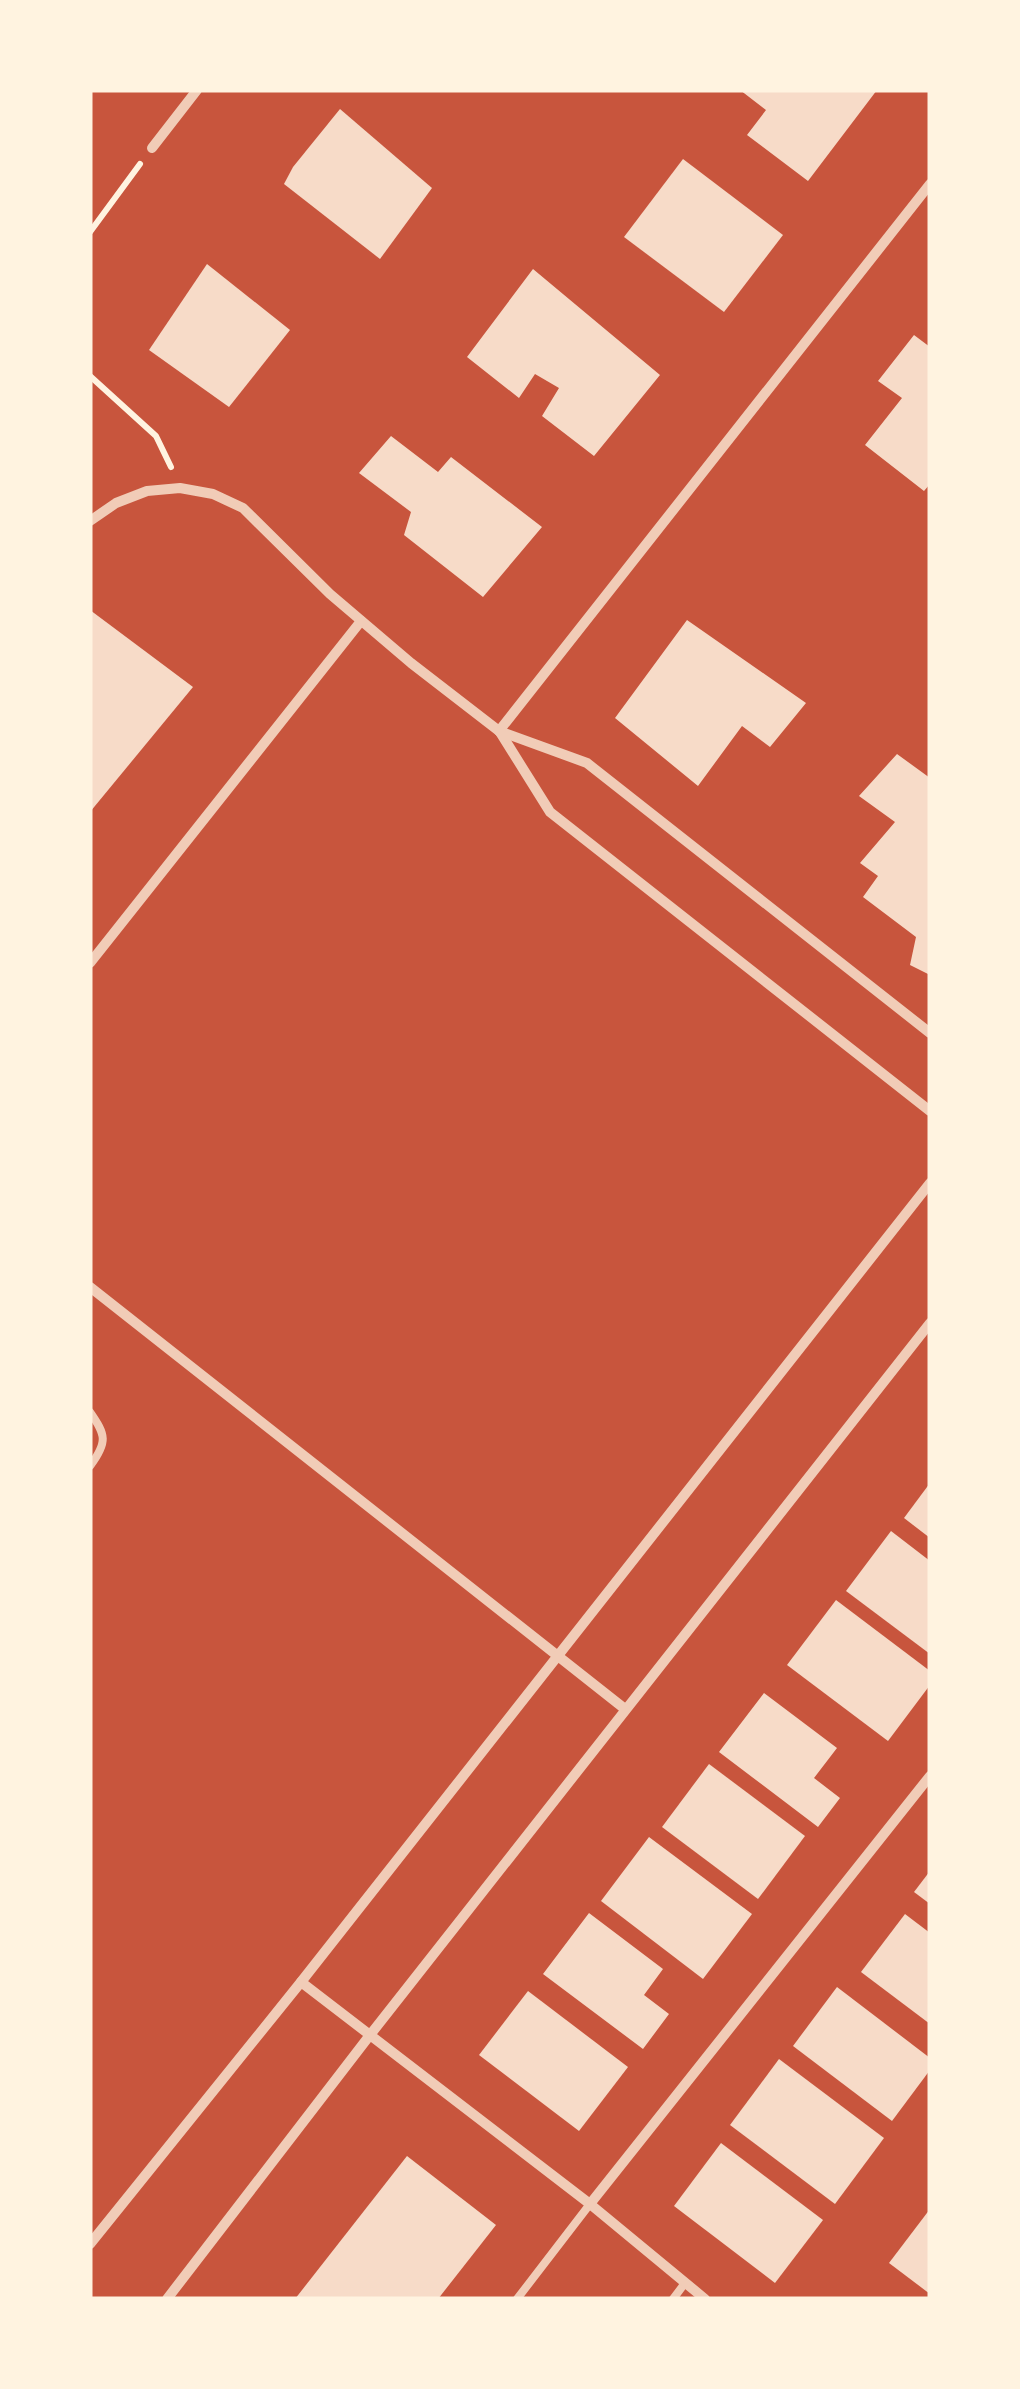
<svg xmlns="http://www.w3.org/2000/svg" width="1020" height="2389" viewBox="0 0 1020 2389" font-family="'Archivo Narrow',sans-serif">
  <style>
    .building { fill: #f7dbc8 }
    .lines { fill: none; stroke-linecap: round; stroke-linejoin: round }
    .path { stroke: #fff3e0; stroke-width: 6 }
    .service { stroke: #f1ccb7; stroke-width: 8 }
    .minor { stroke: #f1ccb7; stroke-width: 10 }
  </style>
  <rect width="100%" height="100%" fill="#c8553d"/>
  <g class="building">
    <polygon points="740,90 877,90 808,181 747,135 766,110"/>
    <polygon points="340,109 432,188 380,259 284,184 293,167"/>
    <polygon points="683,159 783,235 724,312 624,237"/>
    <polygon points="207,264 290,330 229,407 149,350"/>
    <polygon points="533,269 660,375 594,456 542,416 559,388 535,374 519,398 467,357"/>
    <polygon points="914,335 930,347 930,484 924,491 865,445 902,398 878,381"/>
    <polygon points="391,436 438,472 451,457 542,527 483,597 404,535 411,512 359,473"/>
    <polygon points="90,610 193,687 90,812"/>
    <polygon points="687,620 806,703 770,747 742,726 698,786 615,718"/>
    <polygon points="897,754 930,778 930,975 910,965 916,937 863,897 878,876 860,863 895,822 859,796"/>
    <polygon points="930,1483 930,1538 904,1518"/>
    <polygon points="891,1531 930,1561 930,1654 846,1591"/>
    <polygon points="836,1600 930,1671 930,1685 888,1741 787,1665"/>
    <polygon points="764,1693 837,1748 814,1778 840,1798 818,1827 719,1752"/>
    <polygon points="709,1764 805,1836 758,1899 662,1827"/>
    <polygon points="649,1837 752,1914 703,1979 601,1901"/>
    <polygon points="930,1871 930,1904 914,1892"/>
    <polygon points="589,1913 663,1969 644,1995 669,2014 643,2049 543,1974"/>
    <polygon points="905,1914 930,1933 930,2024 861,1972"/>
    <polygon points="837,1987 930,2058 930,2070 892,2121 793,2046"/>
    <polygon points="528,1991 628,2067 579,2131 479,2055"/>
    <polygon points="779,2059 884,2138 835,2204 730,2125"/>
    <polygon points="721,2143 823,2220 775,2283 674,2206"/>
    <polygon points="407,2156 496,2225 438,2299 295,2299"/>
    <polygon points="930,2209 930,2294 889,2263"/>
  </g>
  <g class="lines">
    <g class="path">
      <polyline points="90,232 140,164"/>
      <polyline points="90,376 156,436 171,467"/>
    </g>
    <g class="service">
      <path d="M90 1412C106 1435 108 1442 90 1466"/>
      <polyline points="517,2299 590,2204"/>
      <polyline points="673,2299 685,2283"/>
    </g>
    <g class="minor">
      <polyline points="152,148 197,90"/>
      <polyline points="90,521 116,503 147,491 180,488 213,494 243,508 330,594 411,663 499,731 587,763 930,1033"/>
      <polyline points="499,731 930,184"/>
      <polyline points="500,732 550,812 930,1111"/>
      <polyline points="90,963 361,621"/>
      <polyline points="90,1287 625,1709"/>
      <polyline points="301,1982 590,2204 705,2299"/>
      <polyline points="590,2204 930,1776"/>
      <polyline points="90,2244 301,1982 930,1183"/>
      <polyline points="167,2299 370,2035 930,1323"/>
    </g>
  </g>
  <rect width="1020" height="2389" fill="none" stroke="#fff3e0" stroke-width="185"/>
</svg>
